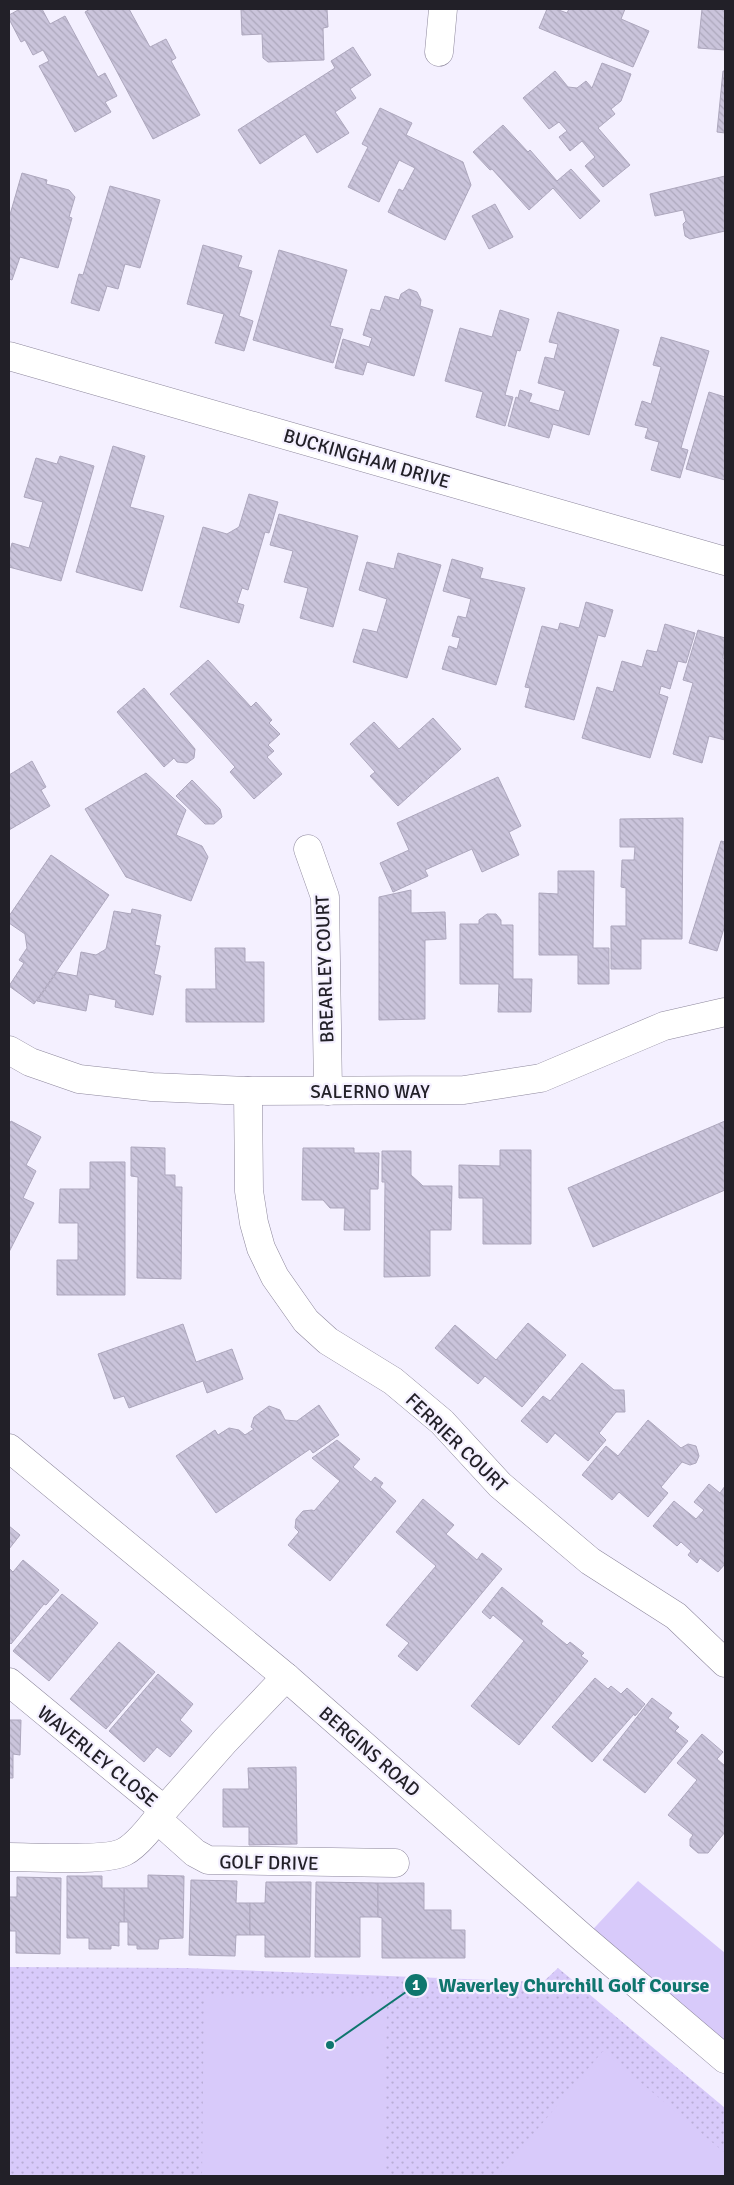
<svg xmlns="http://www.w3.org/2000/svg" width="734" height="2185" viewBox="0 0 734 2185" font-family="Signika,sans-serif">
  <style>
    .grass { fill: url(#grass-dots) }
    .green { fill: #d8cafa }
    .building { fill: url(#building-back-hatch); stroke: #ada7bd }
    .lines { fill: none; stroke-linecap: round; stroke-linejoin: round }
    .street-casing { stroke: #8d879c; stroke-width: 29 }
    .secondary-casing { stroke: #8d879c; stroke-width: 29 }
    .street { stroke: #fff; stroke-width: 28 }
    .secondary { stroke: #fff; stroke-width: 28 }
    .labels { text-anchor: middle; stroke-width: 4.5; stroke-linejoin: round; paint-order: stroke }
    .street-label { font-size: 19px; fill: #222028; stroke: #f4f0ff }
    .leader { fill: none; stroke: #0f766e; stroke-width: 2 }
    .callout-dot { fill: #0f766e; stroke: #f4f0ff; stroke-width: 2 }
    .mark-label { font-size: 15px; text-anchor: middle; font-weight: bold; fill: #fff }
    .callout-label { font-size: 20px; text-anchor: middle; font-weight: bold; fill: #0f766e; stroke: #f4f0ff; stroke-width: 4.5; stroke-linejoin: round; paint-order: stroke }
  </style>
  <defs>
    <pattern id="grass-dots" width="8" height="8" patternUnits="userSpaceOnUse" patternTransform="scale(1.25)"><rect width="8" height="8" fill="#d8cafa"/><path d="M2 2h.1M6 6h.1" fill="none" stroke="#b9add6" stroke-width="1.8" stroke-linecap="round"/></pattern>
    <pattern id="building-back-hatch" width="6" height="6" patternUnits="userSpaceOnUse" patternTransform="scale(1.25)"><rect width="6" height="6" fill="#cac4db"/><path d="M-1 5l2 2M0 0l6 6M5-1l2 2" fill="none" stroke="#ada8bc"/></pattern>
  </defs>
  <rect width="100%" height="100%" fill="#f4f0ff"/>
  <polygon class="grass" points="9,1967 187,1968 543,1982 558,1968 725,2108 725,2176 9,2176"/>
  <g class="green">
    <polygon points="638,1881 725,1953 725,2059 584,1939"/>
    <polygon points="204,1994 387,1996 384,2176 202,2175"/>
    <polygon points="603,2051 725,2153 725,2176 498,2176"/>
  </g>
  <g class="building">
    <polygon points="20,9 42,9 50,24 65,16 98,77 105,73 117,96 105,102 111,112 75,132 39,66 49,61 43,50 33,55 25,40 21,42 9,19 9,15"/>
    <polygon points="90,9 129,9 150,47 166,39 176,58 171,61 200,115 153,139 85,12"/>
    <polygon points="241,9 327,9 328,27 323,28 324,60 268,62 263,58 262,34 242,35"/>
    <polygon points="547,9 556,9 567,13 569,9 625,9 621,19 649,31 633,67 539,28"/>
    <polygon points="702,9 725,9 725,50 698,48"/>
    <polygon points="353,47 371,75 350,89 356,98 335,112 349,133 317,153 305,134 260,164 238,130 335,68 331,61"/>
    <polygon points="602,63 631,74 621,101 611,109 615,114 598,128 630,165 603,187 585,166 595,157 582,141 570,151 559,137 567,131 559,122 549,129 523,98 555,71 568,87 577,88 586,81 592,88"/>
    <polygon points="723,71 725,71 725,133 717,132"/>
    <polygon points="380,108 412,123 406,135 463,162 471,185 445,240 388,212 399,189 403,191 415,168 399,160 379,202 348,187 368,147 362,144"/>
    <polygon points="503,125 528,152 530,150 557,181 571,169 600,201 580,219 553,188 529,210 492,169 490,170 473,152"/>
    <polygon points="22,173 47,180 46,184 69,190 75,197 69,217 72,218 58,268 20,257 12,280 9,279 9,218"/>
    <polygon points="725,176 725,231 690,239 685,236 683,224 686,221 683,210 655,216 650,194"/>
    <polygon points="110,186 160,200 140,268 125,264 118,289 107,286 99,311 71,303 79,274 83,275"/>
    <polygon points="495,204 513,237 489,249 472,216"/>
    <polygon points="203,245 242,256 238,267 252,271 239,316 253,321 244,351 215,343 224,314 187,304"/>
    <polygon points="279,250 347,270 330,326 343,329 333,363 253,340"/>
    <polygon points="409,289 417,292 421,300 420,306 433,310 414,376 367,362 363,375 335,368 343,339 369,347 372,338 363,335 371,309 380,311 385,296 399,300 401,294"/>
    <polygon points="500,310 529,319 520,351 517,350 505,395 513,397 505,426 476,417 483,392 445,381 460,328 492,337"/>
    <polygon points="558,312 619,330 589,435 553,424 549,438 508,426 516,397 518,398 520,390 532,394 529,402 559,411 565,391 538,383 545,357 554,359 558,344 549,342"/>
    <polygon points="661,337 709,351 681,448 688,450 680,478 651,470 659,442 645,438 648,428 635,425 642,401 651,404 661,367 653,365"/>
    <polygon points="709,392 725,397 725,480 686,469"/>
    <polygon points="113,446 145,456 130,507 164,516 142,591 76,572"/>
    <polygon points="60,456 94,466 61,581 9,567 9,555 12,543 29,548 43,502 24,497 36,458 57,464"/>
    <polygon points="249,494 278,502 269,533 265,532 248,590 242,588 237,603 244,605 239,623 180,607 203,527 227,534 239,527"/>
    <polygon points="279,514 358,536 333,627 300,618 308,588 284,582 293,551 270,545"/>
    <polygon points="398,553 441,565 407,678 353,662 363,629 377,632 387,599 359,590 367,562 394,569"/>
    <polygon points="452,559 483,568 480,578 525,588 496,685 442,669 449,646 457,649 460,638 452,636 458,616 466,618 471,599 443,591"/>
    <polygon points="586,602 613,610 605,637 598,635 574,720 525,707 530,688 525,687 542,626 558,630 560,623 579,628"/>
    <polygon points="665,624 695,633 686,663 678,661 670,689 661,686 659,694 668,697 650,758 582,738 597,687 613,692 622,661 642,667 647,650 657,652"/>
    <polygon points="698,630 725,638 723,658 725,659 725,740 709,736 702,763 673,754 693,683 683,680"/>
    <polygon points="208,660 251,707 256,702 272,720 269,723 280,734 268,745 274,751 267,757 282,774 254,799 230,772 235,767 170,694"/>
    <polygon points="144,688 195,749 194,758 187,763 177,762 174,758 164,767 117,712"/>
    <polygon points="433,718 461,749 398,806 370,776 375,772 350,744 374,722 399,749"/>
    <polygon points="32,761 46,787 41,790 50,806 9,830 9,775"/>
    <polygon points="146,773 186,810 176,835 202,846 208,857 191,901 126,877 85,809"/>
    <polygon points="498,777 521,826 509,832 519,855 482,872 472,849 425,870 428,876 393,892 380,863 409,850 397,823"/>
    <polygon points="192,780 220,809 222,817 214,824 205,824 176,796"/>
    <polygon points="683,818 682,939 641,939 641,969 611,969 611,926 626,926 626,888 621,887 622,860 634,860 635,847 620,847 620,819"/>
    <polygon points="721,841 725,842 725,925 717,951 689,943"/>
    <polygon points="51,855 109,895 34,1004 9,986 24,963 19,960 27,948 25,934 9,923 9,916"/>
    <polygon points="558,871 594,871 593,948 609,948 609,984 578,984 578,955 539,955 539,893 558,894"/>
    <polygon points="411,890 411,913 445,912 446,939 425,940 425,1019 379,1020 379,897"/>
    <polygon points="132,909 161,915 155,945 160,946 154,974 161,976 153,1015 115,1007 116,1000 89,994 86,1011 37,1001 57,972 77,976 81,952 96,955 106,949 114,911 131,914"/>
    <polygon points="487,914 496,914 501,920 501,925 513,925 513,979 532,979 531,1012 498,1012 499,984 460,984 460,924 479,924 479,920"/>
    <polygon points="215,948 245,948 245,962 264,962 264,1022 186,1022 186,989 216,989"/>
    <polygon points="11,1121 41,1137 26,1165 36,1171 23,1198 34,1203 9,1252 9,1125"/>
    <polygon points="725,1121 725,1190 593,1247 568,1188"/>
    <polygon points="131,1147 165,1148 165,1175 175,1175 175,1187 182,1187 181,1279 137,1278 138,1177 131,1176"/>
    <polygon points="303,1148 354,1148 354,1153 379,1153 378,1189 370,1189 370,1230 344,1230 345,1208 330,1208 323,1200 302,1200"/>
    <polygon points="500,1150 531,1150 531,1244 483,1244 483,1198 459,1198 459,1165 500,1166"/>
    <polygon points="382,1151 411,1151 411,1175 423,1186 452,1186 451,1230 430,1230 430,1276 384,1277 385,1182 382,1182"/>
    <polygon points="90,1162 125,1162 125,1295 57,1295 57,1260 78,1260 78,1223 59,1223 60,1189 90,1189"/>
    <polygon points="528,1323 566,1355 522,1407 485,1376 478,1384 435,1348 455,1325 496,1360"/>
    <polygon points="183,1324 196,1362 232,1349 243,1379 207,1393 203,1381 129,1408 124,1396 114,1399 98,1354"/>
    <polygon points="582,1363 614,1390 624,1390 625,1412 616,1412 599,1433 606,1440 588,1461 555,1433 547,1443 521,1421 543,1396 550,1401"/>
    <polygon points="319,1405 339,1435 313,1453 310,1449 216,1513 176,1456 215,1430 218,1435 229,1428 239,1430 245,1435 254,1429 251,1427 254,1417 269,1406 280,1410 285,1420 297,1421"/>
    <polygon points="648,1420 681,1448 688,1444 696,1446 699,1456 696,1463 690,1465 682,1462 661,1487 668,1493 648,1517 619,1492 612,1500 582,1475 606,1446 618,1456"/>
    <polygon points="337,1440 360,1459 353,1467 371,1482 375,1477 383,1483 380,1487 396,1501 330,1581 288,1545 299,1532 295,1528 296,1519 303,1511 312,1510 314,1511 340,1481 312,1458"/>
    <polygon points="709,1484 720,1493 725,1486 725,1564 718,1572 700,1558 697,1563 688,1555 691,1551 681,1542 677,1546 653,1526 674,1501 696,1519 704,1510 694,1502"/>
    <polygon points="423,1499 454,1525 446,1534 477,1560 482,1553 502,1569 417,1671 398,1656 409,1643 386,1625 436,1566 396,1532"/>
    <polygon points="9,1526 20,1535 9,1549"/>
    <polygon points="23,1560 59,1590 46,1605 44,1604 11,1644 9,1642 9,1568 13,1572"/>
    <polygon points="502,1587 543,1621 541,1624 567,1645 570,1642 584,1653 581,1656 588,1661 519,1745 471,1706 524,1641 493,1615 490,1619 482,1612"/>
    <polygon points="62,1594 98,1623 49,1681 13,1651"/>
    <polygon points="119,1642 155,1672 106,1729 70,1699"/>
    <polygon points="158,1674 193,1704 180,1720 192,1731 170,1757 157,1747 144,1762 109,1731"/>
    <polygon points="595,1678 608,1689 611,1686 621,1694 627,1688 645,1704 635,1716 634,1714 592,1762 552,1727"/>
    <polygon points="652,1698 672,1713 668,1718 679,1727 675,1731 688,1741 645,1793 603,1760"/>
    <polygon points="9,1720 21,1720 20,1755 13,1754 13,1778 9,1778"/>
    <polygon points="702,1734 723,1752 717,1759 725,1766 725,1832 708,1853 698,1853 690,1846 690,1839 693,1835 668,1815 697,1780 677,1763"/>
    <polygon points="296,1767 297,1844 249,1845 249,1827 223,1827 223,1789 249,1789 248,1768"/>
    <polygon points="148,1875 184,1876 183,1938 159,1939 158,1949 137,1949 137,1945 128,1945 128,1922 124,1922 124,1888 148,1888"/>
    <polygon points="67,1876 102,1876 102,1888 124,1888 124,1922 119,1922 119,1946 111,1945 111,1949 89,1949 89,1938 67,1938"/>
    <polygon points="17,1877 61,1878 60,1954 16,1953 16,1931 9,1931 9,1897 17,1897"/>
    <polygon points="191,1880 237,1881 236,1903 250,1903 250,1935 236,1935 235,1956 189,1955"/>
    <polygon points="266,1882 311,1882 310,1957 265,1957 265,1935 250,1935 250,1903 265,1903"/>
    <polygon points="316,1882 378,1883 378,1917 360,1917 360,1957 315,1957"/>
    <polygon points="378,1883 424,1883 424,1910 451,1910 451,1930 465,1930 465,1958 382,1958 382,1918 378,1917"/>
  </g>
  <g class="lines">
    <g class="street-casing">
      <g id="street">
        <polyline points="439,52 443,9"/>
        <polyline points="9,356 725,561"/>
        <polyline points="308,849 325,897 328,1091"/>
        <polyline points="9,1050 30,1062 79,1079 152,1087 248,1091 464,1090 541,1078 664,1026 725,1012"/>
        <polyline points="248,1091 249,1191 254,1223 261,1248 275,1277 306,1321 328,1341 393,1381 442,1422 500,1485 590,1561 676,1616 725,1663"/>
        <polyline points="9,1682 164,1810 225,1741 286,1677"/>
        <polyline points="157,1819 195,1853 208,1860 395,1863"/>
        <path d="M9 1857C34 1857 105 1862 124 1852 138 1845 155 1822 164 1810"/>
      </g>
    </g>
    <g class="secondary-casing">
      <polyline id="secondary" points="9,1448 286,1677 584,1939 725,2059"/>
    </g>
    <use href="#street" class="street"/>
    <use href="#secondary" class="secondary"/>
  </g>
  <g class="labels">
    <g class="street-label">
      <text transform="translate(367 458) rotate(16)" y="7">BUCKINGHAM DRIVE</text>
      <text transform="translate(324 969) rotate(-92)" y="7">BREARLEY COURT</text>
      <text x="370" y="1098">SALERNO WAY</text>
      <text transform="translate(457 1442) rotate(44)" y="7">FERRIER COURT</text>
      <text transform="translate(370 1751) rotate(41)" y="7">BERGINS ROAD</text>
      <text transform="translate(98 1756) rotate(39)" y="7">WAVERLEY CLOSE</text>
      <text transform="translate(269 1862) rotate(1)" y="7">GOLF DRIVE</text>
    </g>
  </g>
  <path class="leader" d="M330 2045L416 1985"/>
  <g class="callout-dot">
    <circle cx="330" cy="2045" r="5"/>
    <circle cx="416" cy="1985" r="12"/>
  </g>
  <g class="mark-label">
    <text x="416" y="1990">1</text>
  </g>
  <g class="callout-label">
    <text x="574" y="1992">Waverley Churchill Golf Course</text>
  </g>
  <rect width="734" height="2185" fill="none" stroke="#222028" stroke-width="20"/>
</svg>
